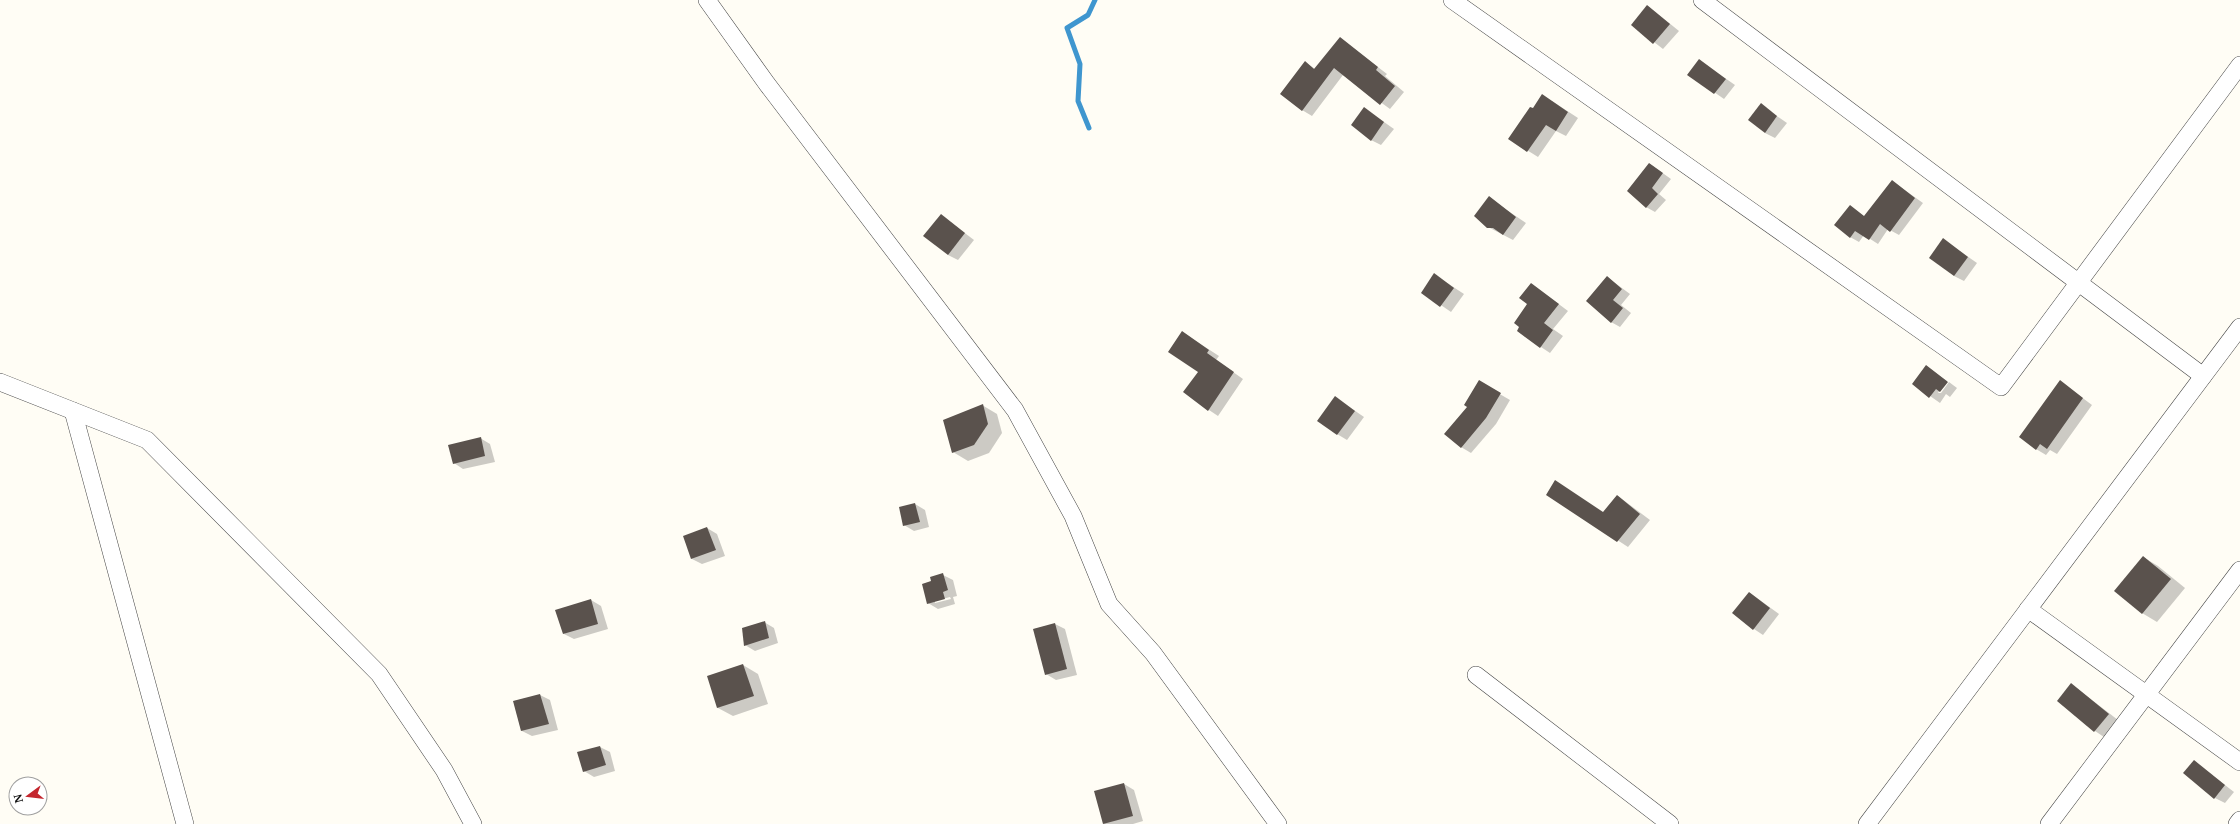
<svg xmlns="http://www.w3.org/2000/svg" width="2240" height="824" viewBox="0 0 2240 824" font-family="'Noto Serif',serif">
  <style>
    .shadow { fill: #0003; fill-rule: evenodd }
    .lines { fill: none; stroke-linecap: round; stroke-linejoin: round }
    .stream { stroke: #3f96cf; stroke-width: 5 }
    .building { fill: #5a524d }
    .minor-casing { stroke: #444; stroke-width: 18 }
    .minor { stroke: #fff; stroke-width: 17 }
  </style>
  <rect width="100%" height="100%" fill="#fffdf5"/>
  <g class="shadow">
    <polygon points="1648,6 1679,31 1663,49 1632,25"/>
    <polygon points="1340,38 1387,74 1385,76 1404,92 1390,109 1343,75 1312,116 1302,110 1305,62 1315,69"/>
    <polygon points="1699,60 1735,85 1724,99 1688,74"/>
    <polygon points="1552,101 1578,118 1566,136 1556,131 1538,157 1509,139 1533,109"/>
    <polygon points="1761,105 1787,123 1775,138 1765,133"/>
    <polygon points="1364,108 1394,129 1381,145 1371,140"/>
    <polygon points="1650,164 1671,179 1659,194 1666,200 1655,212 1646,207"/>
    <polygon points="1892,181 1923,203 1899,235 1888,229 1878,244 1864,235 1859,242 1850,237 1850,206 1865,217"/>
    <polygon points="1489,198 1526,223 1513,240 1488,227"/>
    <polygon points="941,215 974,240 958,260 948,255"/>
    <polygon points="1944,240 1977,263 1964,281 1954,276"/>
    <polygon points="1435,275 1464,294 1451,312 1422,292"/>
    <polygon points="1607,277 1630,294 1621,305 1631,313 1620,327 1611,322"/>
    <polygon points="1532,284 1568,311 1553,329 1563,336 1550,353 1541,347 1528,304"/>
    <polygon points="1182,332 1219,356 1216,360 1243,379 1218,416 1209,410 1199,372"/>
    <polygon points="1926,366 1947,381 1938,393 1941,393 1949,382 1957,388 1950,397 1946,394 1940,403 1913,384"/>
    <polygon points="2060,381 2092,405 2057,454 2050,450 2046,455 2036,449"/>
    <polygon points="1479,382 1510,400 1496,424 1471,453 1461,447 1469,406"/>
    <polygon points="1335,397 1364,417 1347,440 1337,434"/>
    <polygon points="982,405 997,414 1002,433 989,453 968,461 953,452"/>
    <polygon points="480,438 490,444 495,462 463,469 454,463"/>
    <polygon points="1547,494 1604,513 1618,496 1650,520 1628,547"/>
    <polygon points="915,504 925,510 929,527 914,531 904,525"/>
    <polygon points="707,528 717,534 725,556 702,564 692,559"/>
    <polygon points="2143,557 2158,566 2185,588 2157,622 2142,613"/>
    <path d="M943 575 953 580 957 596 953 597 955 604 938 609 928 603 933 582ZM950 597 951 599 935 603V601Z"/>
    <polygon points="1750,593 1779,614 1763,635 1754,629"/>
    <polygon points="591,600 601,606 608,629 574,639 564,634"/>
    <polygon points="764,622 774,628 778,643 755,651 745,645"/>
    <polygon points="1055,624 1065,629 1077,675 1056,680 1046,674 1034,629"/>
    <polygon points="743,665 758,674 768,704 733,716 718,708 708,677"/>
    <polygon points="2071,684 2118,720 2104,737 2095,731"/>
    <polygon points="540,695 550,700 558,730 532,736 522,731 514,701"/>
    <polygon points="600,747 610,752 615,771 594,777 584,771"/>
    <polygon points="2194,761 2234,792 2225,803 2215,798"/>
    <polygon points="1124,784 1134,790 1143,821 1133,824 1104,824 1095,792"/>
  </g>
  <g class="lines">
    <polyline class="stream" points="1089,128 1078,101 1080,64 1067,28 1088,15 1095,0"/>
  </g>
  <g class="building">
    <polygon points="1647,5 1670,24 1653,44 1631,25"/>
    <polygon points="1340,37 1378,67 1376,70 1395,86 1380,105 1334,68 1302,111 1280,94 1305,61 1314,69"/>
    <polygon points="1699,59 1726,79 1714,94 1687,75"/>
    <polygon points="1542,94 1568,112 1556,131 1546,125 1527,152 1508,139 1530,107 1533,108"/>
    <polygon points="1761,103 1777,116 1765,133 1748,120"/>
    <polygon points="1364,107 1384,122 1371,141 1351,125"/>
    <polygon points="1649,163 1663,173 1652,188 1658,194 1646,208 1627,191"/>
    <polygon points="1892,180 1915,198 1890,232 1880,224 1869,240 1855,231 1850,238 1834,225 1850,205 1864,216"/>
    <polygon points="1489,196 1516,217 1503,235 1493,228 1487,228 1474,216"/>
    <polygon points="941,214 965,233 948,255 923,236"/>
    <polygon points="1943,238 1968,257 1954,276 1929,258"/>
    <polygon points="1434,273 1454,288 1440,307 1421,293"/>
    <polygon points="1607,276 1622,289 1613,300 1623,308 1611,323 1586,301"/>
    <polygon points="1531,283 1559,304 1544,323 1553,330 1540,348 1517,331 1519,327 1514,323 1527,304 1519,298"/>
    <polygon points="1182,331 1209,350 1207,353 1234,372 1208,411 1183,392 1198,372 1168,352"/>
    <polygon points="1926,365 1948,382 1940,392 1936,389 1929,398 1912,384"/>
    <polygon points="1479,380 1501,393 1486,418 1461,448 1444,434 1467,407 1464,405"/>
    <polygon points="2060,380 2083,398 2047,449 2040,444 2036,450 2019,437"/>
    <polygon points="1335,396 1355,411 1337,435 1317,421"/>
    <polygon points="983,404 988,424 974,445 952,453 943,420"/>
    <polygon points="481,437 485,456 453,464 448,445"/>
    <polygon points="1555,480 1603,512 1617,495 1640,514 1617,542 1546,495"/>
    <polygon points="915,503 920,522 903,526 899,507"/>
    <polygon points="707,527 716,550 691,559 683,536"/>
    <polygon points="2143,556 2171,579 2142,614 2114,591"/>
    <polygon points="943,573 948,590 943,592 945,599 927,604 922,584 931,581 930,577"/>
    <polygon points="1749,592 1770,608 1753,630 1732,613"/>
    <polygon points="591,599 598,624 563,634 555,610"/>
    <polygon points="765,621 769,638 744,646 742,628"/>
    <polygon points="1055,623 1067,669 1045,675 1033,629"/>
    <polygon points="743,664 754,696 717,708 707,676"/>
    <polygon points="2071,683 2109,714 2094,732 2057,701"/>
    <polygon points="540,694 549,724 521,731 513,701"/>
    <polygon points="600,746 606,765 583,772 577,752"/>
    <polygon points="2194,760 2225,785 2214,799 2183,773"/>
    <polygon points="1124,783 1133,816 1103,824 1094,791"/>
  </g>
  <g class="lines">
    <g class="minor-casing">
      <g id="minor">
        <polyline points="707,0 767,84 1015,410 1073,516 1109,604 1153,653 1278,824"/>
        <polyline points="1452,0 2001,387 2240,65"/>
        <polyline points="1702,0 2203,376"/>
        <polyline points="0,382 147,440 379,674 444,770 473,824"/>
        <polyline points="73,411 185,824"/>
        <polyline points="2028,609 2240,762"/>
        <polyline points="1476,675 1670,824"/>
        <polyline points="1867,824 2240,327"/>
        <polyline points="2049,824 2240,570"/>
        <polyline points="2237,824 2240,820"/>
      </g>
    </g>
    <use href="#minor" class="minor"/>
  </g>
  <g transform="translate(28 796) rotate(255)"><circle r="19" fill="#ffffff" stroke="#a0a0a0"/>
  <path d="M0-3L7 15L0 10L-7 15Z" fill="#c4262e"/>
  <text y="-6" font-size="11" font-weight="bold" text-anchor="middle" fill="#111111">N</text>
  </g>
</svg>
